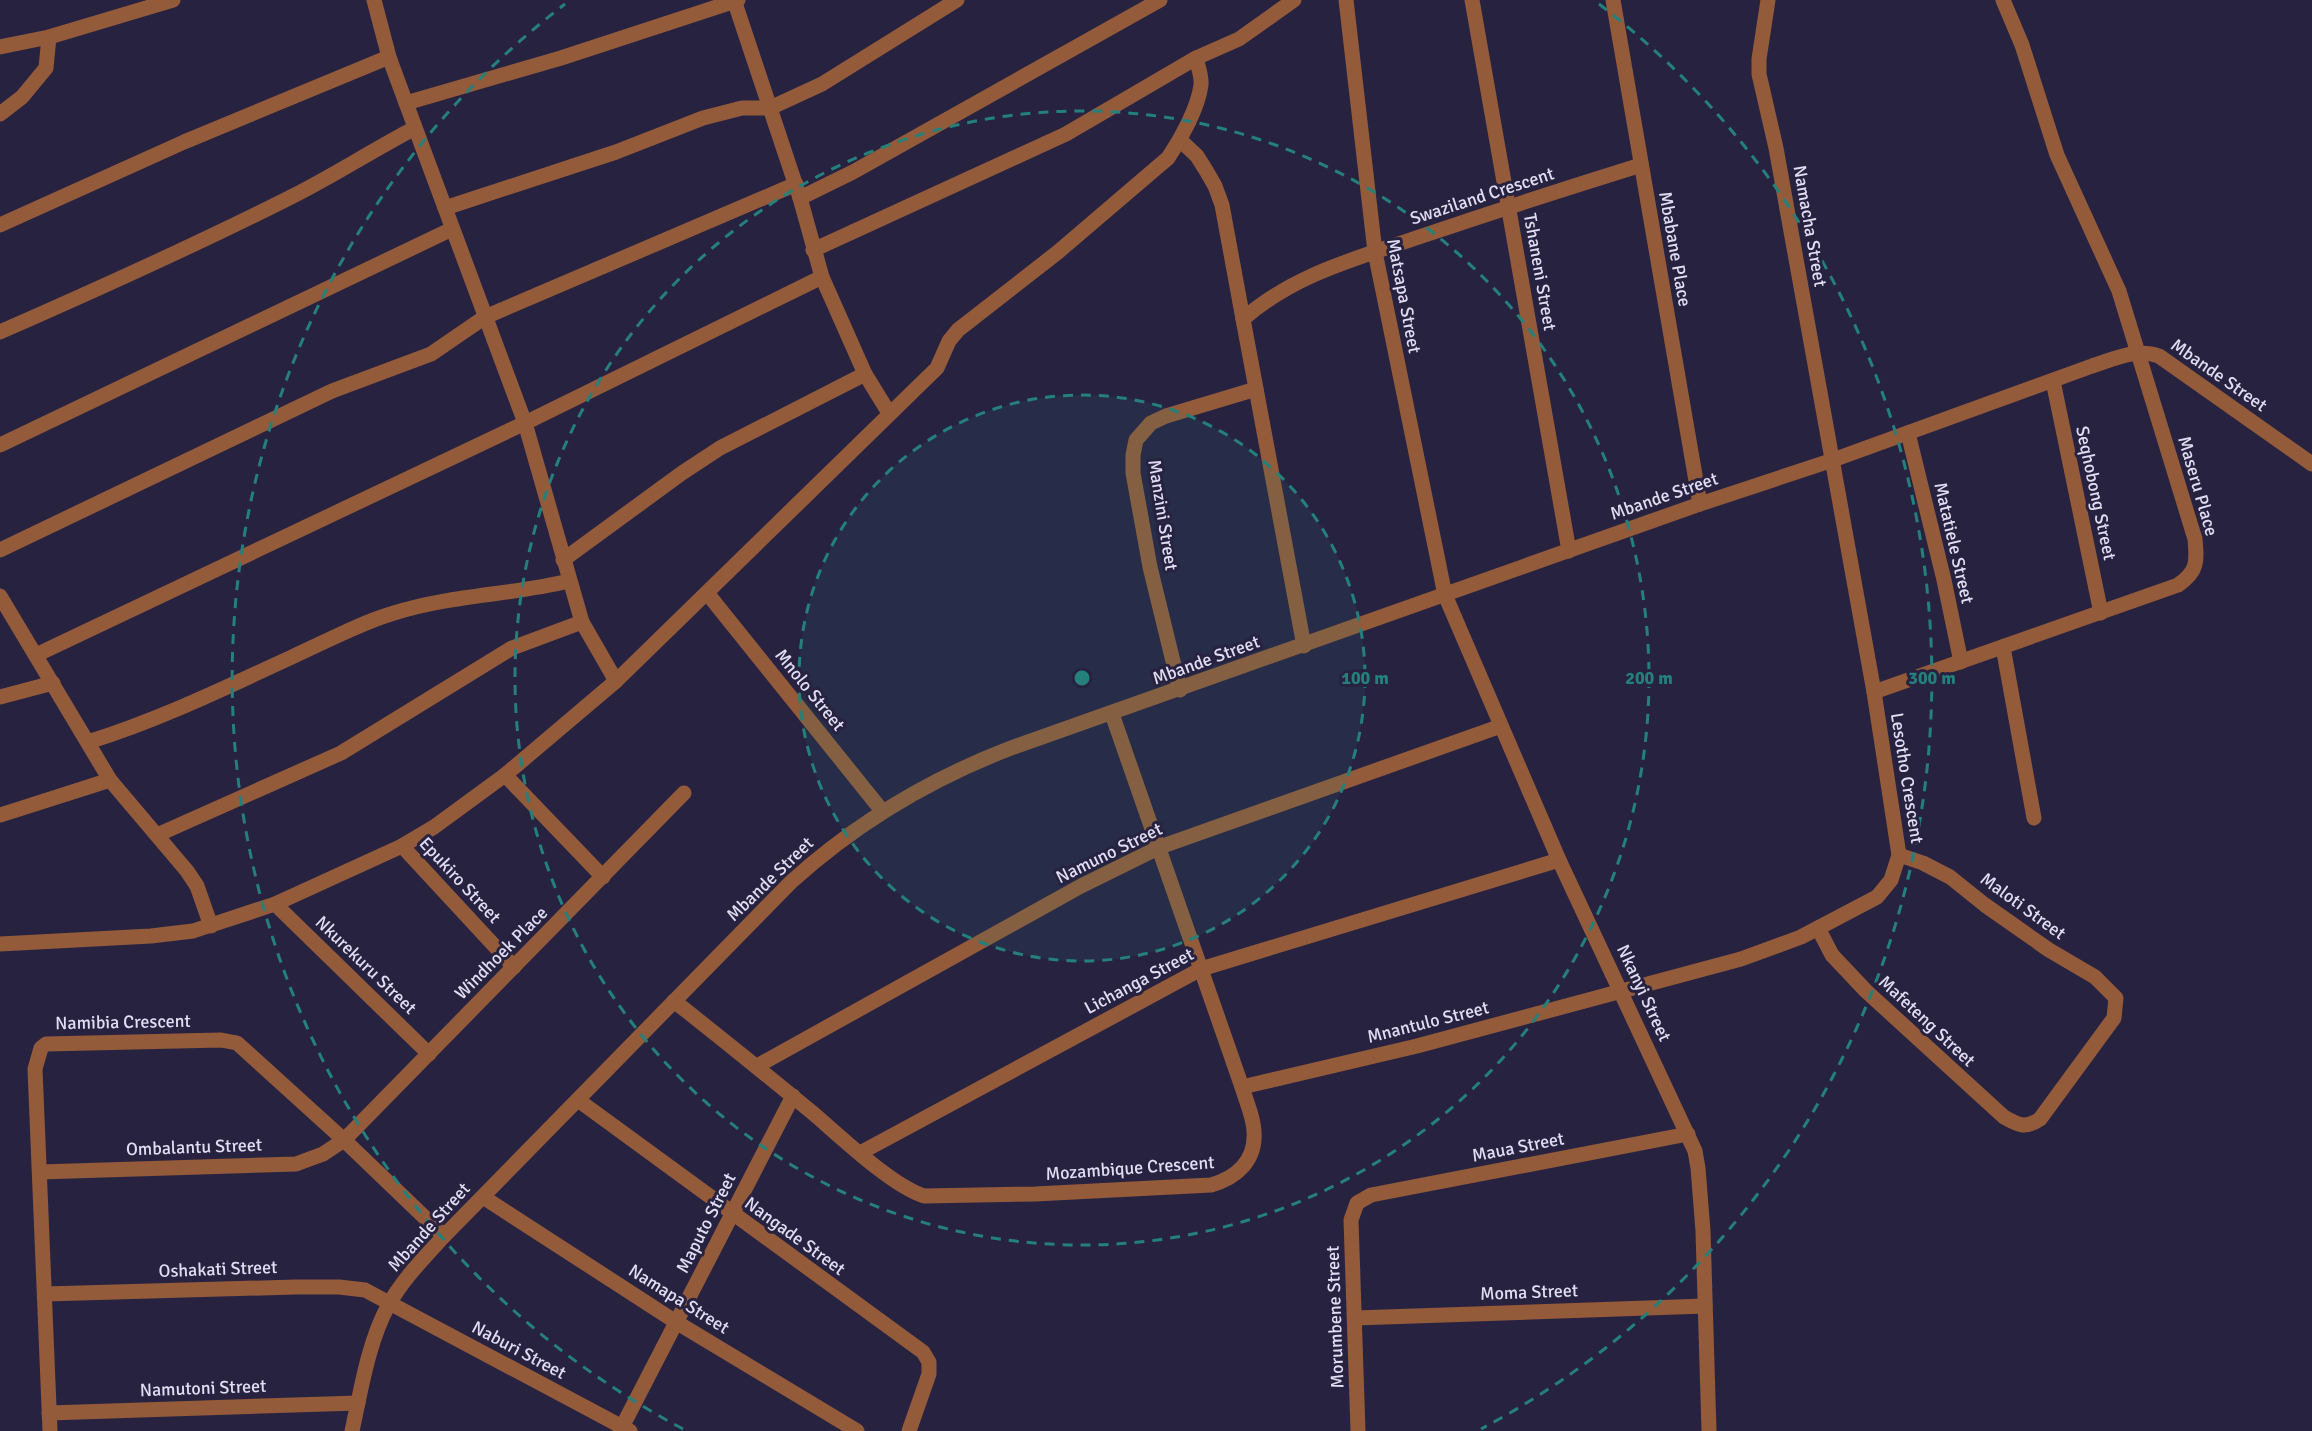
<svg xmlns="http://www.w3.org/2000/svg" width="2312" height="1431" viewBox="0 0 2312 1431" font-family="Signika,sans-serif">
  <style>
    .lines { fill: none; stroke-linecap: round; stroke-linejoin: round }
    .minor { stroke: #935b3a; stroke-width: 15 }
    .ring { fill: none; stroke: #24807b; stroke-width: 3; stroke-dasharray: 10 8 }
    .labels { text-anchor: middle; stroke-width: 6; stroke-linejoin: round; paint-order: stroke }
    .street-label { font-size: 18px; fill: #e0def3; stroke: #282241 }
    .centre { fill: #24807b; stroke: #282241; stroke-width: 3 }
    .ring-label { font-size: 18px; text-anchor: middle; font-weight: bold; fill: #24807b; stroke: #282241; stroke-width: 6; stroke-linejoin: round; paint-order: stroke }
  </style>
  <rect width="100%" height="100%" fill="#282241"/>
  <g class="lines">
    <g class="minor">
      <polyline points="374,0 389,57 406,103 525,423 582,622 616,681"/>
      <polyline points="734,0 800,198 822,277 865,374 889,413"/>
      <polyline points="1346,0 1375,252 1445,595 1559,860 1695,1151 1698,1168 1703,1231 1709,1431"/>
      <polyline points="1472,0 1569,551"/>
      <polyline points="1613,0 1700,504"/>
      <polyline points="0,47 49,37 173,0"/>
      <polyline points="406,103 561,58 738,0"/>
      <polyline points="0,114 22,97 46,68 49,37"/>
      <polyline points="1180,140 1197,156 1207,172 1215,186 1222,205 1243,319"/>
      <polyline points="800,198 853,172 1160,0"/>
      <polyline points="445,208 616,152 703,118 742,108 770,108 822,84 957,0"/>
      <polyline points="0,225 184,142 389,57"/>
      <polyline points="813,250 1066,134 1196,58 1239,39 1294,0"/>
      <path d="M0 332C98 289 196 245 291 197 333 176 373 150 415 128"/>
      <polyline points="2053,381 2101,613"/>
      <polyline points="1908,433 1944,580 1961,662"/>
      <polyline points="0,445 452,229"/>
      <polyline points="0,550 332,391 431,354 485,317 796,184"/>
      <polyline points="563,560 682,473 720,448 865,374"/>
      <polyline points="707,593 883,812"/>
      <polyline points="0,596 110,780 187,871 197,886 211,926"/>
      <path d="M1304 646 1243 319C1295 274 1355 259 1419 237 1493 212 1567 188 1641 165"/>
      <polyline points="2003,647 2034,818"/>
      <polyline points="36,655 525,423 822,277"/>
      <polyline points="1180,690 1150,567 1133,473 1133,455 1136,440 1151,423 1166,416 1256,389"/>
      <path d="M1874 692 2178 585C2198 571 2197 562 2195 539L2119 291 2057 155 2022 45 2003 0"/>
      <polyline points="0,697 53,683"/>
      <path d="M88 742C159 720 227 687 294 656 327 641 360 623 394 613 451 595 511 595 569 581"/>
      <polyline points="505,775 603,877"/>
      <polyline points="0,815 110,780"/>
      <polyline points="157,835 341,753 512,648 582,622"/>
      <polyline points="402,846 514,967"/>
      <polyline points="275,904 429,1054"/>
      <path d="M1818 928 1832 955 1866 991 2004 1117C2018 1125 2025 1129 2040 1119L2114 1018 2116 998 2095 977 2049 950 1985 905 1950 877 1923 863 1899 855"/>
      <path d="M0 944 151 936 193 931 275 904 402 846 434 827 505 775 616 681 937 368 949 341 958 330 1058 252 1168 158C1181 139 1198 108 1201 85 1202 76 1198 67 1196 58"/>
      <path d="M674 1001C721 1038 768 1076 814 1114 842 1138 891 1185 924 1196L1035 1194 1211 1185C1236 1178 1256 1161 1254 1132 1254 1118 1246 1101 1242 1087L1112 714"/>
      <polyline points="757,1066 1081,886 1160,847 1501,726"/>
      <polyline points="1242,1087 1417,1046 1741,959 1801,937 1877,897 1891,880 1899,855 1874,692 1776,148 1759,74 1759,59 1768,0"/>
      <polyline points="578,1100 923,1352 929,1362 929,1374 909,1431"/>
      <polyline points="860,1153 1201,969 1559,860"/>
      <polyline points="40,1172 296,1164 323,1154 344,1140 684,793"/>
      <polyline points="483,1197 676,1322 857,1431"/>
      <polyline points="45,1294 295,1287 339,1287 365,1290 630,1431"/>
      <polyline points="1355,1318 1705,1306"/>
      <polyline points="49,1413 358,1403"/>
      <polyline points="50,1431 35,1069 41,1048 46,1044 221,1040 237,1043 344,1140 444,1236"/>
      <path d="M352 1431C361 1390 368 1343 388 1306 402 1280 424 1258 444 1236L791 882C855 824 930 779 1011 748L1700 504 1833 460 2092 366C2114 359 2136 348 2159 356L2312 464"/>
      <polyline points="620,1431 793,1096"/>
      <polyline points="1358,1431 1351,1220 1357,1203 1371,1195 1688,1134"/>
    </g>
  </g>
  <circle cx="1082" cy="678" r="283" fill="#24807b" fill-opacity=".12"/>
  <g class="ring">
    <circle cx="1082" cy="678" r="283"/>
    <circle cx="1082" cy="678" r="567"/>
    <path d="M683 1429A850 850 0 0 1 565 4M1599 4A850 850 0 0 1 1481 1429"/>
  </g>
  <g class="labels">
    <g class="street-label">
      <text transform="translate(1482 196) rotate(-18)" y="6">Swaziland Crescent</text>
      <text transform="translate(1810 226) rotate(80)" y="6">Namacha Street</text>
      <text transform="translate(1675 249) rotate(80)" y="6">Mbabane Place</text>
      <text transform="translate(1540 272) rotate(80)" y="6">Tshaneni Street</text>
      <text transform="translate(1404 296) rotate(79)" y="6">Matsapa Street</text>
      <text transform="translate(2219 375) rotate(35)" y="6">Mbande Street</text>
      <text transform="translate(2198 486) rotate(74)" y="6">Maseru Place</text>
      <text transform="translate(2096 493) rotate(78)" y="6">Seqhobong Street</text>
      <text transform="translate(1664 496) rotate(-19)" y="6">Mbande Street</text>
      <text transform="translate(1163 515) rotate(81)" y="6">Manzini Street</text>
      <text transform="translate(1954 543) rotate(77)" y="6">Matatiele Street</text>
      <text transform="translate(1206 660) rotate(-20)" y="6">Mbande Street</text>
      <text transform="translate(810 690) rotate(51)" y="6">Mnolo Street</text>
      <text transform="translate(1907 778) rotate(81)" y="6">Lesotho Crescent</text>
      <text transform="translate(1109 853) rotate(-26)" y="6">Namuno Street</text>
      <text transform="translate(770 879) rotate(-44)" y="6">Mbande Street</text>
      <text transform="translate(460 880) rotate(47)" y="6">Epukiro Street</text>
      <text transform="translate(2023 906) rotate(36)" y="6">Maloti Street</text>
      <text transform="translate(501 953) rotate(-45)" y="6">Windhoek Place</text>
      <text transform="translate(366 965) rotate(44)" y="6">Nkurekuru Street</text>
      <text transform="translate(1139 981) rotate(-28)" y="6">Lichanga Street</text>
      <text transform="translate(1644 993) rotate(65)" y="6">Nkanyi Street</text>
      <text transform="translate(1927 1021) rotate(43)" y="6">Mafeteng Street</text>
      <text transform="translate(123 1022) rotate(-1)" y="6">Namibia Crescent</text>
      <text transform="translate(1428 1022) rotate(-14)" y="6">Mnantulo Street</text>
      <text transform="translate(194 1147) rotate(-2)" y="6">Ombalantu Street</text>
      <text transform="translate(1518 1147) rotate(-11)" y="6">Maua Street</text>
      <text transform="translate(1130 1168) rotate(-4)" y="6">Mozambique Crescent</text>
      <text transform="translate(706 1223) rotate(-63)" y="6">Maputo Street</text>
      <text transform="translate(429 1227) rotate(-48)" y="6">Mbande Street</text>
      <text transform="translate(795 1236) rotate(36)" y="6">Nangade Street</text>
      <text transform="translate(218 1269) rotate(-2)" y="6">Oshakati Street</text>
      <text transform="translate(1529 1292) rotate(-2)" y="6">Moma Street</text>
      <text transform="translate(679 1299) rotate(32)" y="6">Namapa Street</text>
      <text transform="translate(1335 1317) rotate(-92)" y="6">Morumbene Street</text>
      <text transform="translate(519 1350) rotate(28)" y="6">Naburi Street</text>
      <text transform="translate(203 1388) rotate(-2)" y="6">Namutoni Street</text>
    </g>
  </g>
  <circle cx="1082" cy="678" r="9" class="centre"/>
  <g class="ring-label">
    <text x="1365" y="684">100 m</text>
    <text x="1649" y="684">200 m</text>
    <text x="1932" y="684">300 m</text>
  </g>
</svg>
